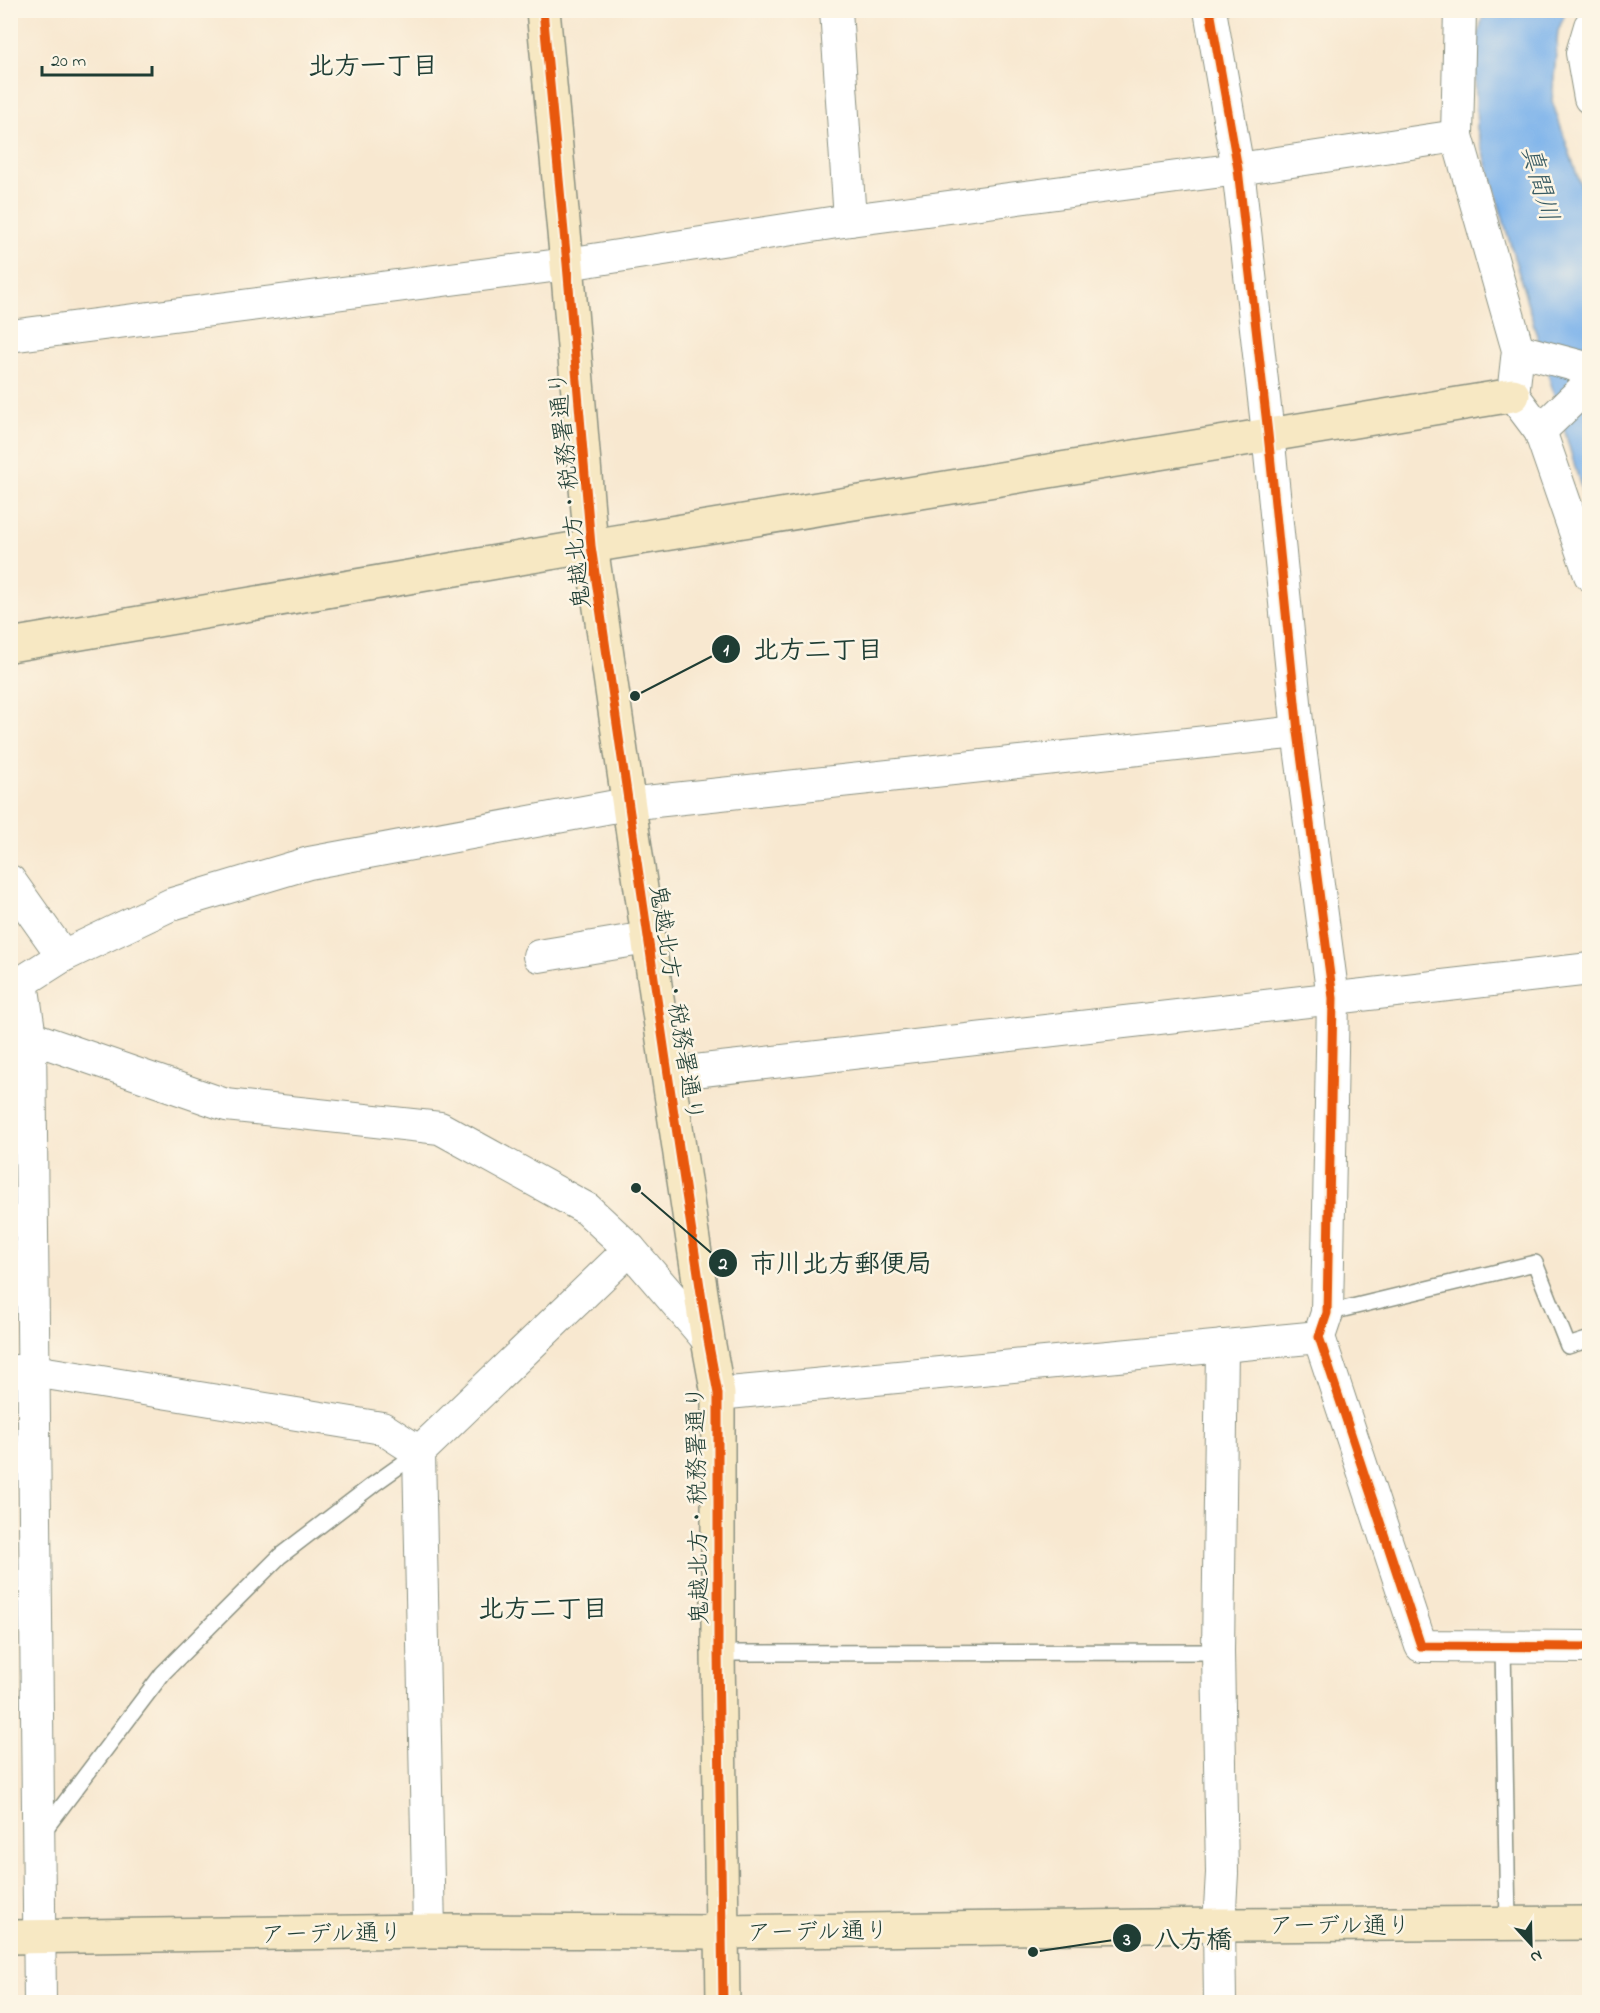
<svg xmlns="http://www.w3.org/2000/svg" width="1600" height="2013" viewBox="0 0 1600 2013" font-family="'Indie Flower','Klee One',sans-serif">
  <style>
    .water { fill: #7cb2eb; stroke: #4e7890; stroke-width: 1.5 }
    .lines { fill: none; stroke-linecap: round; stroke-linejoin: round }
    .lane-casing { stroke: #8c9282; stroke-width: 18 }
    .street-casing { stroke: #8c9282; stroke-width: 34 }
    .secondary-casing { stroke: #8c9282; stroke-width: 36 }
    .lane { stroke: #fff; stroke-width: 15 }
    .street { stroke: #fff; stroke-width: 32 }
    .secondary { stroke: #f7e8c3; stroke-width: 33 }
    .cycleway-casing { stroke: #fcf5e5; stroke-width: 13 }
    .cycleway { stroke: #e8590c; stroke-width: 9 }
    .labels { text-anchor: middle; stroke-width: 5; stroke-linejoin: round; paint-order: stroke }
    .street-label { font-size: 24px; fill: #1f3d34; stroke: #fcf5e5 }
    .neighbourhood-label { font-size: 26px; font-weight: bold; fill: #1f3d34; stroke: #fcf5e5 }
    .water-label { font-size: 26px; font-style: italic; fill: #365a62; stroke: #fcf5e5 }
    .leader { fill: none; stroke: #1f3d34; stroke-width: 2 }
    .callout-dot { fill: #1f3d34; stroke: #fcf5e5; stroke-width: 2 }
    .mark-label { font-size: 18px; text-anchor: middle; font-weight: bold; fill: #fff }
    .callout-label { font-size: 26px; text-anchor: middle; font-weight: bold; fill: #1f3d34; stroke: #fcf5e5; stroke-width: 5; stroke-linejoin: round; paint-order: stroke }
  </style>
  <rect width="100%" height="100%" fill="#fcf5e5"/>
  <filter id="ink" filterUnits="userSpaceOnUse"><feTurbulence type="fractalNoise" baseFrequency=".0167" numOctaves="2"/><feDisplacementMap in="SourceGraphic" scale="12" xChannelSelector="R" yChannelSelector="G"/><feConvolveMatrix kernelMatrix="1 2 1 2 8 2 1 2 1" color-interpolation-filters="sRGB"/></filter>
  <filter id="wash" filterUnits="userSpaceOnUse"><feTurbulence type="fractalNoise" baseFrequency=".008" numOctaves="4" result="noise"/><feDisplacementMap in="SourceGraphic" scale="24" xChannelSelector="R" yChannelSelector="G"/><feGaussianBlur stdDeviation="1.35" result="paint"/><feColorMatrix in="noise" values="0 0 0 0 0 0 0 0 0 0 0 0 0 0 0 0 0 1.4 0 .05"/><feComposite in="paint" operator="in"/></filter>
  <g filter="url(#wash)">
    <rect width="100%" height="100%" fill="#f8e8d0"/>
    <path class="water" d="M1485 11H1566L1558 31 1552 101 1589 210V515L1477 129C1476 91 1471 47 1485 11Z"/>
  </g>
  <g filter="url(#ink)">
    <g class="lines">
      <g class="lane-casing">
        <g id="lane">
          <polyline points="1327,1313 1535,1263 1568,1346 1590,1339"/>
          <polyline points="1503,1647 1508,1924"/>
          <polyline points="718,1653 1218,1652"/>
          <polyline points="42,1833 163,1673 280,1556 374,1484 419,1452"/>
        </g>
      </g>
      <g class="street-casing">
        <g id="street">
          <polyline points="836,10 850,220"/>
          <polyline points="1210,10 1238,169 1268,434 1298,732 1333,998 1327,1313 1319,1337 1421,1646 1590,1647"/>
          <polyline points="1460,10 1457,136 1518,350 1513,395 1540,431 1590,575"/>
          <polyline points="1590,26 1582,53 1590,98"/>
          <polyline points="10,336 567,264 850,220 1238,169 1457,136"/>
          <polyline points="1518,350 1590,369"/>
          <polyline points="1540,431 1590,383"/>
          <polyline points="10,881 63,956"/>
          <polyline points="539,956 647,938"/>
          <polyline points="22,982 30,1037 40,2002"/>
          <polyline points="10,987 22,982 63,956 172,904 309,863 627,804 1298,732"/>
          <polyline points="30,1037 226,1105 440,1128 587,1209 630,1249 708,1340"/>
          <polyline points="668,1074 1590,969"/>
          <polyline points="10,1371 34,1371 382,1428 419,1452"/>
          <polyline points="718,1394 1319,1337"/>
          <polyline points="429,1931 419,1452 630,1249"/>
          <polyline points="1220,2002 1219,1925 1222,1873 1218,1652 1222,1346"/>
        </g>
      </g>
      <g class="secondary-casing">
        <g id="secondary">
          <polyline points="543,10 567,264 591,546 668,1074 708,1340 718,1394 718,1653 723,2002"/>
          <polyline points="10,645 591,546 1513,395"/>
          <polyline points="10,1937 429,1931 723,1932 1219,1925 1590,1923"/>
        </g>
      </g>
      <use href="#lane" class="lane"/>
      <use href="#street" class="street"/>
      <use href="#secondary" class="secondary"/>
      <g class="cycleway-casing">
        <g id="cycleway">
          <polyline points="543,10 567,264 591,546 668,1074 708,1340 718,1394 718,1653 723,2002"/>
          <polyline points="1210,10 1238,169 1268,434 1298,732 1333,998 1327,1313 1319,1337 1421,1646 1590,1647"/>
        </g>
      </g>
      <use href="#cycleway" class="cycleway"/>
    </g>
  </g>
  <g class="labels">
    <g class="street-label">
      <text transform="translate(569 490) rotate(-96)" y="8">鬼越北方・税務署通り</text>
      <text transform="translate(677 1003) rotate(81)" y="8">鬼越北方・税務署通り</text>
      <text transform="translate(697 1505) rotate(-91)" y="8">鬼越北方・税務署通り</text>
      <text x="1340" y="1933">アーデル通り</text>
      <text transform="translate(818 1931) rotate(-1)" y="8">アーデル通り</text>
      <text transform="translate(332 1933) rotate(-1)" y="8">アーデル通り</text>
    </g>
    <g class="neighbourhood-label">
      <text x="373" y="74">北方一丁目</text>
      <text x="543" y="1617">北方二丁目</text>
    </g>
    <g class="water-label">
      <text transform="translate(1541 183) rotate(75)" y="9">真間川</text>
    </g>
  </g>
  <path class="leader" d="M635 696L726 649M636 1188L723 1263M1033 1952L1127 1938"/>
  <g class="callout-dot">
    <circle cx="635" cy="696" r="6"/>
    <circle cx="636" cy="1188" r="6"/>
    <circle cx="1033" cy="1952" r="6"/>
    <circle cx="726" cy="649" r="15"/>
    <circle cx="723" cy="1263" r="15"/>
    <circle cx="1127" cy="1938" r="15"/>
  </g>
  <g class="mark-label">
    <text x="726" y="655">1</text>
    <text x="723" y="1269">2</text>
    <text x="1127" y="1945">3</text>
  </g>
  <g class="callout-label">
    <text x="818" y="658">北方二丁目</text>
    <text x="841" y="1272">市川北方郵便局</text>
    <text x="1193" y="1948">八方橋</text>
  </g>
  <rect width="1600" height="2013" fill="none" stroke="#fcf5e5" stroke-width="36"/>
  <g transform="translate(1531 1944) rotate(158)" stroke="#fcf5e5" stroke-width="4.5" paint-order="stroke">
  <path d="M0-4.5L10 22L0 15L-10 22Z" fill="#1f3d34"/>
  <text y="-9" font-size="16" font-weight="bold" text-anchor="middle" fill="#1f3d34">N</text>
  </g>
  <path d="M42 66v9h110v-9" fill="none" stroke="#1f3d34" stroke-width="3"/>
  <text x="51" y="66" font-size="18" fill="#1f3d34" stroke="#fcf5e5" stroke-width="4.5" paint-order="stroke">20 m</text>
</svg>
